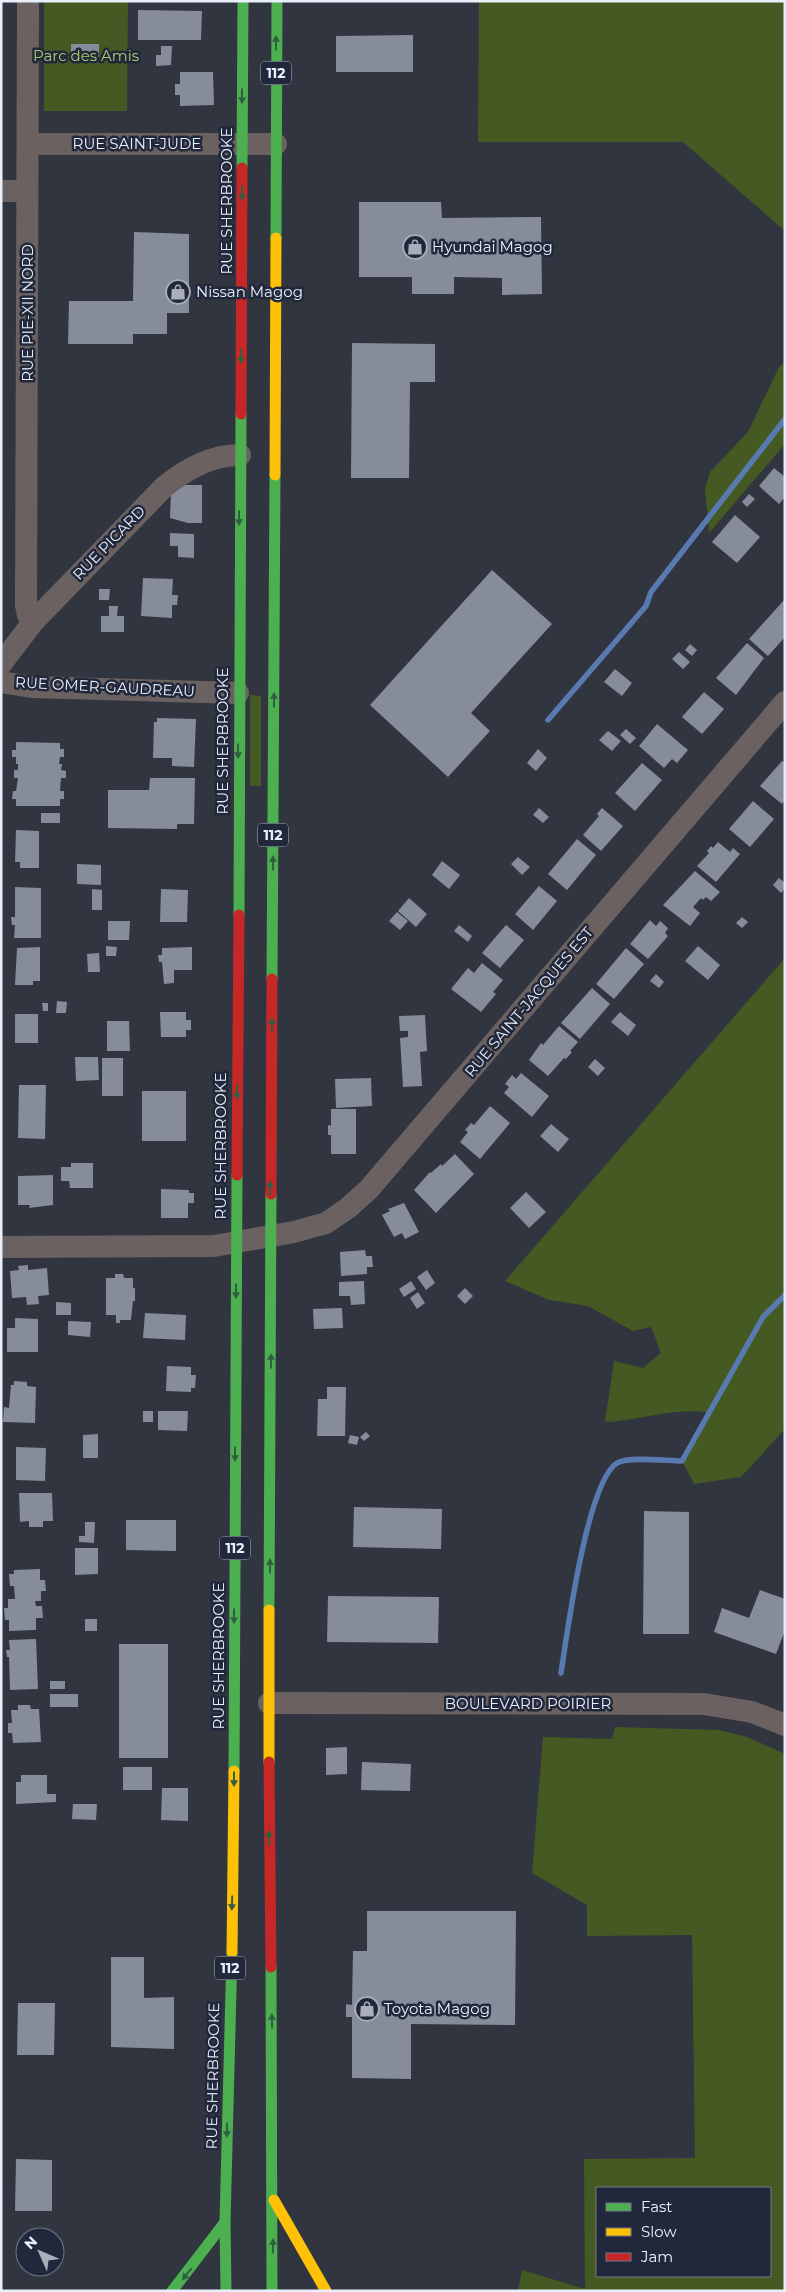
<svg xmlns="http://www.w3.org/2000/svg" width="786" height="2292" viewBox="0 0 786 2292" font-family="Montserrat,sans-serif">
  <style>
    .green { fill: #455922; fill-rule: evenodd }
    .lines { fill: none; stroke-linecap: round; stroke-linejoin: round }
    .stream { stroke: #587ab1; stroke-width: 5.5 }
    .building { fill: #878c9b }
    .street { stroke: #6b6160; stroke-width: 22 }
    .fast { stroke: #4caf50; stroke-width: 11 }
    .slow { stroke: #ffc107; stroke-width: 11 }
    .jam { stroke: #c62828; stroke-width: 11 }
    .oneway { fill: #325e43 }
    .labels { text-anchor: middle; stroke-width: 5; stroke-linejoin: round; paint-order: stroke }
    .shield { fill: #21283b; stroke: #aeb3c2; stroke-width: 1 }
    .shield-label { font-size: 14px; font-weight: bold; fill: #eaeffc }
    .park-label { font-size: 15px; fill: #a8cd6e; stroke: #21283b }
    .street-label { font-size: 15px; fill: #eaeffc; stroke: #21283b }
    .poi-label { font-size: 15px; fill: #eaeffc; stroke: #21283b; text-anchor: start }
  </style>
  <rect width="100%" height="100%" fill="#31353f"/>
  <g class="green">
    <polygon points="44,1 128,1 127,111 44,111"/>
    <polygon points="479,1 785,1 785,231 683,142 478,142"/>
    <polygon points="785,362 785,444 709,533 705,489 710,472 748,432 779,367"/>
    <polygon points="250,695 261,696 261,786 250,786"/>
    <path d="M785 958V1429L741 1477 694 1484 682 1461 709 1413C679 1406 638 1421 605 1422L614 1361 643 1368 661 1353 651 1327 633 1331 588 1306 549 1300 505 1281Z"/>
    <path d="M615 1727 719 1730 747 1737 785 1754V2291H518L522 2270 585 2289 584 2159 695 2158 692 1935 587 1936V1905L532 1873 543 1737 612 1739ZM770 2188V2276H597V2188Z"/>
  </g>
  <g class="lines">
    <g class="stream">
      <polyline points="548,720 646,606 651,592 785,419"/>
      <path d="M561 1673C567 1634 587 1482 617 1463 628 1456 667 1461 682 1461L763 1317 785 1295"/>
    </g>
  </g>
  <g class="building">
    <polygon points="138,10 202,11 201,40 138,40"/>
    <polygon points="413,35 413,72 336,72 336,36"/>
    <rect x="71" y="44" width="28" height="15"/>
    <polygon points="161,46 172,46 171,65 156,66 156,55 161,55"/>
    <polygon points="180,72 213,72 214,105 180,106 180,95 175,95 175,84 180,84"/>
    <polygon points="359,202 441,202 442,218 541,217 542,294 502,295 502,278 454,277 454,294 412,294 412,277 359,277"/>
    <polygon points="134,232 189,234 189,313 167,313 167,334 133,334 133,344 68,344 69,301 133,301"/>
    <polygon points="352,343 435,344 435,382 410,382 409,478 351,478"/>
    <polygon points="774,468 785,477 785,497 779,504 759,486"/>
    <polygon points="183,485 202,485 202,523 188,523 170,518 171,493"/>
    <polygon points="749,494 755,499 747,507 742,502"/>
    <polygon points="735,515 760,537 737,563 712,542"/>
    <polygon points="170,533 194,534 194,558 178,557 178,546 170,546"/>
    <polygon points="492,570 552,624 471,713 490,731 448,777 370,705"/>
    <polygon points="143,578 173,579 172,595 178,595 177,605 172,605 172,618 141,616"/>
    <polygon points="99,589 110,589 109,600 99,600"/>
    <polygon points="785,599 785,637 768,656 749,639"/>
    <polygon points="109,606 118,606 117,616 124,616 124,632 101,632 101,616 109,616"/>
    <polygon points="747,643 764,658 736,695 716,678"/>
    <polygon points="690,644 697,650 692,656 685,650"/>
    <polygon points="679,652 690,662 683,669 672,659"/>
    <polygon points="615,669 632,683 622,696 604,682"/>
    <polygon points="704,692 724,709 702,734 682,717"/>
    <polygon points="157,718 196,719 194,767 172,766 172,758 153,758 154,722 157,722"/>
    <polygon points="657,724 688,750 677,763 672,759 664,768 639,746"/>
    <polygon points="626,729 636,738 630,744 620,735"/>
    <polygon points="608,731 621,741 612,751 599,740"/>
    <polygon points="16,742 60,743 60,749 64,749 64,757 60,757 59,764 62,764 61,770 66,771 66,778 61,778 60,791 64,791 64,799 60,799 60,806 16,806 16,799 12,799 13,791 16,791 18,778 14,778 14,770 18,770 18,764 16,764 16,757 12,757 12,750 16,750"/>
    <polygon points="538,749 547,758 536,771 527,763"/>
    <polygon points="782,761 785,763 785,800 782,804 760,786"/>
    <polygon points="642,763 662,780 635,811 615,793"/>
    <polygon points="150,778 195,778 194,824 177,824 177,829 108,828 108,790 149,790"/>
    <polygon points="753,801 774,819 750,847 729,829"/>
    <polygon points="539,808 549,817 543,823 533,815"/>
    <polygon points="602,808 623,826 601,851 583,835 599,816 597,814"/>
    <rect x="41" y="813" width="19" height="10"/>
    <polygon points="16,830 39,831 39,868 20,868 20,862 15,862"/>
    <polygon points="577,839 596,855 567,890 548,874"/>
    <polygon points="718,842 730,852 733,848 740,854 716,882 697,866 709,853 707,851 711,846 713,848"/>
    <polygon points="518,857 530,867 522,875 511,864"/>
    <polygon points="442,861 460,875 449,889 432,875"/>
    <polygon points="77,864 101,865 101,885 77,884"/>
    <polygon points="695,871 720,892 711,901 706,897 703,900 701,898 693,907 700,913 690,926 663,905"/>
    <polygon points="779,878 785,883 785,888 781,893 773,885"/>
    <polygon points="539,886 557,901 533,930 515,914"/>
    <polygon points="15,887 41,888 41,938 14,938 15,925 12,925 11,917 15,917"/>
    <polygon points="92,889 102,890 102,910 92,910"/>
    <polygon points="161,889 188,890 187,922 160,922"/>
    <polygon points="409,898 427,914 416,927 398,911"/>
    <polygon points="397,912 408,921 400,930 389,921"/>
    <polygon points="742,917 748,922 742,928 736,923"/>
    <polygon points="650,920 656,926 660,921 668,928 665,933 668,936 648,959 630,944"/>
    <polygon points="108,921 130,921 129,940 108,940"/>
    <polygon points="459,925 472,936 468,942 454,931"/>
    <polygon points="506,925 524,940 500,968 482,953"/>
    <polygon points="106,946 117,947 116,956 106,956"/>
    <polygon points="698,946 720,965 708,980 685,961"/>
    <polygon points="40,947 40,981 33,981 33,985 15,985 17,948"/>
    <polygon points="192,947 192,970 174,970 174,983 164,984 162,962 159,962 158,955 162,955 162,948"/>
    <polygon points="626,948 644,964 614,999 596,984"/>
    <polygon points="99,953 100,972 88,972 87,954"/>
    <polygon points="482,963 503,980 493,992 496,994 481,1012 451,989 468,968 474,973"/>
    <polygon points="656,974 664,982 659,988 650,981"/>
    <polygon points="592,988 610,1004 580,1039 561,1023"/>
    <polygon points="57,1001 67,1002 66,1013 56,1013"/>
    <polygon points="42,1003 48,1003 48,1011 43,1011"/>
    <polygon points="160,1012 186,1012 186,1020 191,1020 191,1030 186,1030 186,1037 161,1037"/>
    <polygon points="620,1012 636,1025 628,1036 611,1022"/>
    <rect x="15" y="1014" width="23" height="29"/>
    <polygon points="425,1015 427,1051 420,1052 422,1086 403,1087 400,1038 408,1037 408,1031 400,1031 399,1016"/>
    <polygon points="107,1021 129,1021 130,1051 107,1051"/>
    <polygon points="559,1026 578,1042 570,1051 572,1052 566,1059 564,1058 548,1076 529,1060 541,1043 543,1045"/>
    <polygon points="75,1057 98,1057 99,1080 76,1081"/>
    <rect x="102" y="1058" width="21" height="38"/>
    <polygon points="595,1059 605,1068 598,1076 588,1067"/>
    <polygon points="521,1073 549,1096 532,1117 504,1093 509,1087 505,1084 512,1075 516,1079"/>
    <polygon points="371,1078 372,1106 336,1108 335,1079"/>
    <polygon points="19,1085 46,1085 45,1139 18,1138"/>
    <rect x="142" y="1091" width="44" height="50"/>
    <polygon points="490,1106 510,1123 480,1159 460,1142 468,1132 465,1130 471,1123 474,1125"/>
    <polygon points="331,1109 356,1109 356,1154 331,1154 331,1135 328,1135 328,1125 331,1126"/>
    <polygon points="551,1124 569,1139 558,1152 540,1136"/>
    <polygon points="455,1154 474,1174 436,1213 414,1190 430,1172 431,1173 441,1164 442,1166"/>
    <polygon points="71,1163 93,1163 93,1188 70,1188 69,1181 61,1181 61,1167 71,1167"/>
    <polygon points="53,1175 53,1205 29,1208 30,1205 18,1205 18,1176"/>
    <polygon points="161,1189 189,1190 189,1193 194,1193 194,1203 188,1203 188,1218 161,1218"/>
    <polygon points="526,1192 546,1212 529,1228 510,1208"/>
    <polygon points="404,1203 419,1232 405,1239 402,1233 394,1237 382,1215 390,1211 388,1209"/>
    <polygon points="365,1250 366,1256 372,1256 373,1267 367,1267 367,1274 341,1276 340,1252"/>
    <polygon points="28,1265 28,1270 47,1268 49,1295 38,1296 39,1304 27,1305 26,1297 12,1298 10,1271 19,1270 18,1266"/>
    <polygon points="427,1270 435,1283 426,1290 417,1277"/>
    <polygon points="115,1274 123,1274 124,1278 133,1278 133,1288 135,1288 135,1301 133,1301 131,1320 120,1320 120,1323 116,1323 116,1315 106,1315 106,1278 115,1278"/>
    <polygon points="364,1281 365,1304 351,1305 350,1296 339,1296 339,1282"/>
    <polygon points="411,1281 416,1289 404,1297 399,1289"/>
    <polygon points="465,1288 473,1296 465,1304 457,1296"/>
    <polygon points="418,1292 425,1303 417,1309 410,1298"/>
    <polygon points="56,1302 71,1303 71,1315 56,1315"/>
    <polygon points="342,1308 343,1328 314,1329 313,1309"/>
    <polygon points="145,1313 186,1315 185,1340 143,1338"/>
    <polygon points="15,1318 38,1319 38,1352 7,1352 7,1328 15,1328"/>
    <polygon points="68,1321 91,1322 90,1337 68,1335"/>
    <polygon points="167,1366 191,1367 191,1375 196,1375 195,1388 191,1388 191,1392 166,1391"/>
    <polygon points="14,1381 27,1382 27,1386 36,1387 35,1423 3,1422 4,1407 9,1408 11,1385 14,1385"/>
    <polygon points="327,1387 346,1387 345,1436 317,1436 318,1399 327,1399"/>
    <rect x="143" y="1411" width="10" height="11"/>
    <polygon points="158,1411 188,1411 187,1431 158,1430"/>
    <polygon points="366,1432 370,1436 364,1441 360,1437"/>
    <polygon points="98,1434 98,1458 83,1458 83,1435"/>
    <polygon points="350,1435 359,1437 357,1445 348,1443"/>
    <polygon points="16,1447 46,1448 45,1481 16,1480"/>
    <polygon points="19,1493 52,1493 53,1521 43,1521 43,1527 29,1527 29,1521 20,1522"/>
    <polygon points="354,1507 442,1509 441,1549 353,1547"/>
    <polygon points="644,1511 689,1512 689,1634 643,1634"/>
    <polygon points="126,1520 176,1520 176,1551 126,1550"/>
    <polygon points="85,1522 95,1522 94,1543 79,1542 79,1536 85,1536"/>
    <polygon points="75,1548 98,1548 98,1574 75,1575"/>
    <polygon points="40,1569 40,1580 45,1580 46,1591 41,1591 41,1601 35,1601 36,1606 42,1606 43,1618 36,1618 36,1630 9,1631 9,1620 5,1620 4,1608 8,1608 8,1599 15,1599 14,1586 10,1586 9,1574 14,1574 14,1570"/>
    <polygon points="760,1590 785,1599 785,1630 776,1654 714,1632 722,1608 749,1618"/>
    <polygon points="328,1596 439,1597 438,1643 327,1642"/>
    <rect x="85" y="1619" width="12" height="12"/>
    <polygon points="36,1639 38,1689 10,1690 9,1657 7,1657 6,1650 10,1650 9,1640"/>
    <rect x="119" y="1644" width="49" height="114"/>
    <rect x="50" y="1681" width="15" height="8"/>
    <rect x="50" y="1694" width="28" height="13"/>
    <polygon points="18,1705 30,1705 31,1709 39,1709 41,1742 13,1743 12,1733 8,1733 8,1723 12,1723 11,1710 18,1710"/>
    <polygon points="347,1747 347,1774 326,1775 326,1748"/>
    <polygon points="362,1762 411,1764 410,1791 361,1790"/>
    <rect x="123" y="1767" width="29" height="23"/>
    <polygon points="21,1775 47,1775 47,1794 56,1794 56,1802 16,1804 16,1782 21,1782"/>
    <polygon points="162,1788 188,1788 188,1821 161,1820"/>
    <polygon points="73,1804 97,1804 96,1820 72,1819"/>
    <polygon points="367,1911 516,1911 515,2025 411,2024 411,2079 352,2078 352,2017 346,2017 346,2004 352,2005 353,1951 367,1951"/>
    <polygon points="111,1957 144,1957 144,1998 174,1997 174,2049 111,2047"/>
    <polygon points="18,2003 55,2003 54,2055 17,2055"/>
    <polygon points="16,2159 52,2160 52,2211 15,2211"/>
  </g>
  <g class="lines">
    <g class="street">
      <polyline points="28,1 26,605 28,615 33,622"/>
      <polyline points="28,144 276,144"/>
      <polyline points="1,191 27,191"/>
      <path d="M1 664 33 622 165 486C187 469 211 455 240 455"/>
      <polyline points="1,682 32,687 238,693"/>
      <polyline points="1,1247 214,1246 294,1232 326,1223 348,1208 369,1189 785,702"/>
      <polyline points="269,1703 704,1704 752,1712 785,1725"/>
    </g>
    <g class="fast">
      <polyline points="242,168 243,1"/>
      <polyline points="276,238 277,1"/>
      <polyline points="239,915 241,414"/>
      <polyline points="272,979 275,475"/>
      <polyline points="269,1610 271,1194"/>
      <polyline points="234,1771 237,1175"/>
      <polyline points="271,1967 272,2291"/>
      <polyline points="172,2291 225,2222"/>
      <polyline points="226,2291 225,2222 232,1952"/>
    </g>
    <g class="slow">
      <polyline points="275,475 276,238"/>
      <polyline points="269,1762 269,1610"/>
      <polyline points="232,1952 234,1771"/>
      <polyline points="274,2200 326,2291"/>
    </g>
    <g class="jam">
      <polyline points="241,414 242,168"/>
      <polyline points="237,1175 239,915"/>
      <polyline points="271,1194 272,979"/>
      <polyline points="269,1762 271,1967"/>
    </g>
  </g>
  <defs><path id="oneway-solid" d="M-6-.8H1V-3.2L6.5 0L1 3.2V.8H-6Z" transform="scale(1.25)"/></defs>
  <g class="oneway">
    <use href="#oneway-solid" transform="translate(276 43) rotate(-90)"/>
    <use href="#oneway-solid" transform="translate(242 96) rotate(90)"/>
    <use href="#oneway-solid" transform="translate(242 193) rotate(90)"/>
    <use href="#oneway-solid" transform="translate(241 356) rotate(90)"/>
    <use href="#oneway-solid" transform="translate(239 518) rotate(90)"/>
    <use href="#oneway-solid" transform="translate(274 700) rotate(-90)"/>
    <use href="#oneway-solid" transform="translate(238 751) rotate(90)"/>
    <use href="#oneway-solid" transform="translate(273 863) rotate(-90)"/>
    <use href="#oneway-solid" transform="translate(272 1025) rotate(-90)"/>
    <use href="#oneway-solid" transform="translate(237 1092) rotate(90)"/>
    <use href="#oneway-solid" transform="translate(270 1188) rotate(-90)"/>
    <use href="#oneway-solid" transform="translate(236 1291) rotate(90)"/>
    <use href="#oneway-solid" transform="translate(271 1361) rotate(-90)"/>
    <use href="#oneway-solid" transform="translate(235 1454) rotate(90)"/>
    <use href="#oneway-solid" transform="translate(270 1566) rotate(-90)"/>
    <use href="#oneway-solid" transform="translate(234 1616) rotate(90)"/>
    <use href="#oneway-solid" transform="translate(234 1779) rotate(90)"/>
    <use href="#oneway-solid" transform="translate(269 1838) rotate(-90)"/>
    <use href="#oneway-solid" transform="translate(232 1903) rotate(92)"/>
    <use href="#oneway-solid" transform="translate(272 2021) rotate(-91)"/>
    <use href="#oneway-solid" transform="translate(227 2130) rotate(91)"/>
    <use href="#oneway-solid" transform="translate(273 2246) rotate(-89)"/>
    <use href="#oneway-solid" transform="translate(187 2274) rotate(128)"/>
  </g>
  <defs>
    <g id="shop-ring" transform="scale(1.25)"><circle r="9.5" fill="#21283b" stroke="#a9aeba" stroke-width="1.5"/><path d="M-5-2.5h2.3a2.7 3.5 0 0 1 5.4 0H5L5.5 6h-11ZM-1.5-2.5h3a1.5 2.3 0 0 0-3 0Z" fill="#a9aeba"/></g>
  </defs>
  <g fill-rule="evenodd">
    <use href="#shop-ring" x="415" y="247"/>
    <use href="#shop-ring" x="178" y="292"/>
    <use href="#shop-ring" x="367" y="2009"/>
  </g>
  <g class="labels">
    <g class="shield">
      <rect x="261" y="61.5" width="30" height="23" rx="4"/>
      <rect x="258" y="823.5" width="30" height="23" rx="4"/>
      <rect x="220" y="1536.5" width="30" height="23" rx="4"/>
      <rect x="215" y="1956.5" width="30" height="23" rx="4"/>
    </g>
    <g class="shield-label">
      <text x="276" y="78">112</text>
      <text x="273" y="840">112</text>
      <text x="235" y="1553">112</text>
      <text x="230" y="1973">112</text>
    </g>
    <g class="park-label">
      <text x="86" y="61">Parc des Amis</text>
    </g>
    <g class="street-label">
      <text x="137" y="149">RUE SAINT-JUDE</text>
      <text transform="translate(227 201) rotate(-90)" y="5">RUE SHERBROOKE</text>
      <text transform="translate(28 313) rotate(-90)" y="5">RUE PIE-XII NORD</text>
      <text transform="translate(109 543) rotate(-46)" y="5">RUE PICARD</text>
      <text transform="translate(105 687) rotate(3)" y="5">RUE OMER-GAUDREAU</text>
      <text transform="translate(223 741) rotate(-90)" y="5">RUE SHERBROOKE</text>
      <text transform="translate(529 1002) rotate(-50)" y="5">RUE SAINT-JACQUES EST</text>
      <text transform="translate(221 1146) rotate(-90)" y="5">RUE SHERBROOKE</text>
      <text transform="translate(219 1656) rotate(-90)" y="5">RUE SHERBROOKE</text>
      <text x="528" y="1709">BOULEVARD POIRIER</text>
      <text transform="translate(213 2076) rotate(-89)" y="5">RUE SHERBROOKE</text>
    </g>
    <g class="poi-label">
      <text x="432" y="252">Hyundai Magog</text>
      <text x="196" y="297">Nissan Magog</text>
      <text x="384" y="2014">Toyota Magog</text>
    </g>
  </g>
  <rect width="786" height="2292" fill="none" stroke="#eaeffc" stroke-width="5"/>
  <rect x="596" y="2187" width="175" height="90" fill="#21283b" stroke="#717888"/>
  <rect x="606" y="2203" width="25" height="8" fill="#4caf50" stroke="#717888"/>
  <text x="641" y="2212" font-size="15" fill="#eaeffc">Fast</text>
  <rect x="606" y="2228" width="25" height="8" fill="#ffc107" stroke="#717888"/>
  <text x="641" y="2237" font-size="15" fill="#eaeffc">Slow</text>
  <rect x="606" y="2253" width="25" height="8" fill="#c62828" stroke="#717888"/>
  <text x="641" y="2262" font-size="15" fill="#eaeffc">Jam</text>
  <g transform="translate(40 2252) rotate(315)"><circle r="24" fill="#21283b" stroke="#717888"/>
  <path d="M0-4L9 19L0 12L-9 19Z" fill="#a9aeba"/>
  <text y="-8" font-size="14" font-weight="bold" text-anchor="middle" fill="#eaeffc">N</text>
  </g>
</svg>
